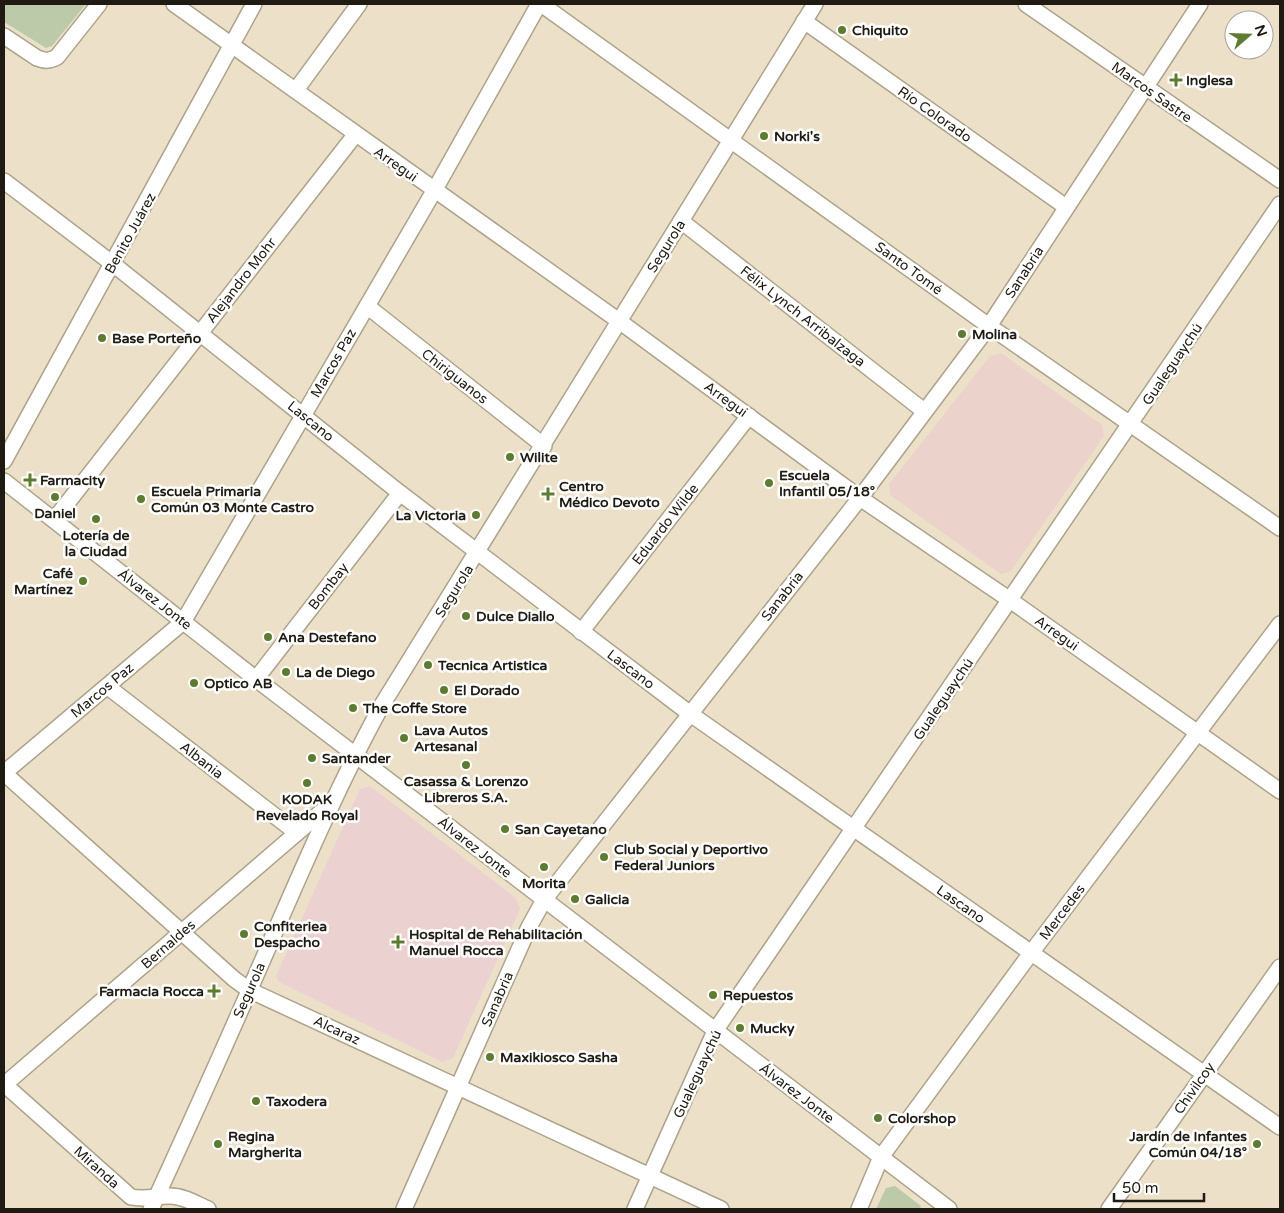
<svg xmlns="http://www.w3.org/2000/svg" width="1284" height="1213" viewBox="0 0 1284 1213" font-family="'Varela Round',sans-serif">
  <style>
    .industrial { fill: #ebd2ca }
    .medical { fill: #ebd1d0 }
    .green { fill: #bdcaa9 }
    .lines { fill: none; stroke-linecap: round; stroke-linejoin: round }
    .minor-casing { stroke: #ada28b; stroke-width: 18 }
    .minor { stroke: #fff; stroke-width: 15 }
    .poi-dot { fill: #5e7c31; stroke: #fff; stroke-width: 2 }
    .labels { text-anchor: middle; stroke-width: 5; stroke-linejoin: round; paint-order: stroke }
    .poi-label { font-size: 14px; font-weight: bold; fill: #1f1b12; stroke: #fff; text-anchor: start }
    .street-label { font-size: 14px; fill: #1f1b12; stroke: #fff }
  </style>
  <rect width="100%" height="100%" fill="#ece1c8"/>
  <polygon class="industrial" points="1001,353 1102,425 1104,436 1011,571 1001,574 890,495 889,484 990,356"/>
  <polygon class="medical" points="370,786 516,898 520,909 453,1058 442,1062 279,982 276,976 360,789"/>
  <g class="green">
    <polygon points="4,4 86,4 52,46 46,48 4,22"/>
    <polygon points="895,1186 921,1206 920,1209 876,1209 886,1188"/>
  </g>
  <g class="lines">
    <g class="minor-casing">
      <g id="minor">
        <polyline points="174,4 619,321 860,498 1010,600 1280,791"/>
        <polyline points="541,4 989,326 1280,528"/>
        <polyline points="1026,4 1280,180"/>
        <polyline points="804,21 1066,207"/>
        <path d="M4 36 37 58C45 61 50 61 57 57L99 4"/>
        <polyline points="296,90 359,4"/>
        <polyline points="4,181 113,264 400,493 689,713 1280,1127"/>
        <polyline points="681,221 924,411"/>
        <polyline points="367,306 544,446"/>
        <polyline points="4,461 254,4"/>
        <polyline points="4,481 256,679 949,1209"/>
        <polyline points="54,520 355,135"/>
        <polyline points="581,632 749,416"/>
        <polyline points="256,679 400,493"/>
        <polyline points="108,687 297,833"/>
        <polyline points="4,773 183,622 434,191 539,4"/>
        <polyline points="4,773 234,979 249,990 721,1209"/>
        <path d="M4 1084 131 1197C145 1200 156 1196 170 1196 184 1196 196 1204 208 1209"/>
        <polyline points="4,1085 327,807"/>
        <path d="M151 1209C184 1137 217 1064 249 991 292 894 331 798 382 705L815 4"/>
        <polyline points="404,1209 529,927 544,900 860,498 989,326 1200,4"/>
        <polyline points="635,1209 715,1031 1280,204"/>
        <polyline points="859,1209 881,1157 1031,953 1280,624"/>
        <polyline points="1109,1209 1280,967"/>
      </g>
    </g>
    <use href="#minor" class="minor"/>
  </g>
  <g class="poi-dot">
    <circle cx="842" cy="30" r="5"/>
    <path d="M1173.5 72.5h5v5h5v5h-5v5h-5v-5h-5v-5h5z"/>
    <circle cx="764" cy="136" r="5"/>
    <circle cx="962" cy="334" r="5"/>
    <circle cx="102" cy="338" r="5"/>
    <circle cx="510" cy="457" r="5"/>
    <path d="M27.5 472.5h5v5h5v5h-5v5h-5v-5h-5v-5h5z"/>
    <circle cx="769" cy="483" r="5"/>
    <path d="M545.5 486.5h5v5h5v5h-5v5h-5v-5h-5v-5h5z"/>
    <circle cx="55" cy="497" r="5"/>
    <circle cx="141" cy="499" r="5"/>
    <circle cx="476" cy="515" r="5"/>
    <circle cx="96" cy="519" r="5"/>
    <circle cx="83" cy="581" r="5"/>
    <circle cx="466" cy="616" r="5"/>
    <circle cx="268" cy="637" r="5"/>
    <circle cx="428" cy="665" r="5"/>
    <circle cx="286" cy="672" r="5"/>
    <circle cx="194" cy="683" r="5"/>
    <circle cx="444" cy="690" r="5"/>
    <circle cx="353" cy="708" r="5"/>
    <circle cx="404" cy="738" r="5"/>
    <circle cx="312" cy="758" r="5"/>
    <circle cx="466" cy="765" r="5"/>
    <circle cx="307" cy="783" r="5"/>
    <circle cx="505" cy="829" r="5"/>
    <circle cx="604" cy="857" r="5"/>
    <circle cx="544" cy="867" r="5"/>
    <circle cx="575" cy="899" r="5"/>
    <circle cx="244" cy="934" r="5"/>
    <path d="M395.5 934.5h5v5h5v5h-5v5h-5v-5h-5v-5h5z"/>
    <path d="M211.5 983.5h5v5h5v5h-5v5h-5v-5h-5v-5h5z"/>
    <circle cx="713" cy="995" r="5"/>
    <circle cx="740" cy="1028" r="5"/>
    <circle cx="490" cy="1057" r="5"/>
    <circle cx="256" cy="1101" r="5"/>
    <circle cx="878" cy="1118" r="5"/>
    <circle cx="218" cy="1144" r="5"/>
    <circle cx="1257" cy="1144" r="5"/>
  </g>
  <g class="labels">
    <g class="poi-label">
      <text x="852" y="35">Chiquito</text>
      <text x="1186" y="85">Inglesa</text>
      <text x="774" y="141">Norki's</text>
      <text x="972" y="339">Molina</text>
      <text x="112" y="343">Base Porteño</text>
      <text x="520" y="462">Wilite</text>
      <text x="779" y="480">Escuela<tspan x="779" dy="16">Infantil 05/18°</tspan></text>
      <text x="40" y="485">Farmacity</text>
      <text x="559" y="491">Centro<tspan x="559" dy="16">Médico Devoto</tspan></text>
      <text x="151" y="496">Escuela Primaria<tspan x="151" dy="16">Común 03 Monte Castro</tspan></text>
      <text x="55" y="518" text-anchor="middle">Daniel</text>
      <text x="466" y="520" text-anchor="end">La Victoria</text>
      <text x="96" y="540" text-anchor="middle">Lotería de<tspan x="96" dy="16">la Ciudad</tspan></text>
      <text x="73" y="578" text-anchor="end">Café<tspan x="73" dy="16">Martínez</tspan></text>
      <text x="476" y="621">Dulce Diallo</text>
      <text x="278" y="642">Ana Destefano</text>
      <text x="438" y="670">Tecnica Artistica</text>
      <text x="296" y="677">La de Diego</text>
      <text x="204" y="688">Optico AB</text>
      <text x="454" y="695">El Dorado</text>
      <text x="363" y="713">The Coffe Store</text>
      <text x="414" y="735">Lava Autos<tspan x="414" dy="16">Artesanal</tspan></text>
      <text x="322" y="763">Santander</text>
      <text x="466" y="786" text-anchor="middle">Casassa &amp; Lorenzo<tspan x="466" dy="16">Libreros S.A.</tspan></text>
      <text x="307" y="804" text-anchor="middle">KODAK<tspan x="307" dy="16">Revelado Royal</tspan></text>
      <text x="515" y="834">San Cayetano</text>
      <text x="614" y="854">Club Social y Deportivo<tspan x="614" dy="16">Federal Juniors</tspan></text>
      <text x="544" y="888" text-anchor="middle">Morita</text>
      <text x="585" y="904">Galicia</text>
      <text x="254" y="931">Confiteriea<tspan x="254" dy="16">Despacho</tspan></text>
      <text x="409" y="939">Hospital de Rehabilitación<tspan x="409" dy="16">Manuel Rocca</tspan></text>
      <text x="204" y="996" text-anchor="end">Farmacia Rocca</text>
      <text x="723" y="1000">Repuestos</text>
      <text x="750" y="1033">Mucky</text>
      <text x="500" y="1062">Maxikiosco Sasha</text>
      <text x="266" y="1106">Taxodera</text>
      <text x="888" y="1123">Colorshop</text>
      <text x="228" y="1141">Regina<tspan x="228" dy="16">Margherita</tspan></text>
      <text x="1247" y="1141" text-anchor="end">Jardín de Infantes<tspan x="1247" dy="16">Común 04/18°</tspan></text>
    </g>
    <g class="street-label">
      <text transform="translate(1152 92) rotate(35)" y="5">Marcos Sastre</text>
      <text transform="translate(935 114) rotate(35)" y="5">Río Colorado</text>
      <text transform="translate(396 164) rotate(35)" y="5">Arregui</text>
      <text transform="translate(130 233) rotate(-61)" y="5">Benito Juárez</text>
      <text transform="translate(666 246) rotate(-58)" y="5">Segurola</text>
      <text transform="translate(909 268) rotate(36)" y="5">Santo Tomé</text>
      <text transform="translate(1024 272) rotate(-57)" y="5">Sanabria</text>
      <text transform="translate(241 280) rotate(-52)" y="5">Alejandro Mohr</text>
      <text transform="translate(803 316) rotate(38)" y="5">Félix Lynch Arribalzaga</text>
      <text transform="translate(333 363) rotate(-60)" y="5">Marcos Paz</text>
      <text transform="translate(1172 364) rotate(-56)" y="5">Gualeguaychú</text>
      <text transform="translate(455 376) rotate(38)" y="5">Chiriguanos</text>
      <text transform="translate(726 399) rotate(36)" y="5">Arregui</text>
      <text transform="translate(311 421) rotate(39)" y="5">Lascano</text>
      <text transform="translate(665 524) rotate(-52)" y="5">Eduardo Wilde</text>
      <text transform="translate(328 586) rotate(-52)" y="5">Bombay</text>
      <text transform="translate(454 591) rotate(-58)" y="5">Segurola</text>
      <text transform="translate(782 596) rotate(-52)" y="5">Sanabria</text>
      <text transform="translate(155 599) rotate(38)" y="5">Álvarez Jonte</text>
      <text transform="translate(1057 633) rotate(35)" y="5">Arregui</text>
      <text transform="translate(631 669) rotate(37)" y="5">Lascano</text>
      <text transform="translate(102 690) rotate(-40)" y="5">Marcos Paz</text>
      <text transform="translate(943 699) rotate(-56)" y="5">Gualeguaychú</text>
      <text transform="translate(202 760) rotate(38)" y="5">Albania</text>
      <text transform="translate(475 847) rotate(38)" y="5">Álvarez Jonte</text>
      <text transform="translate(961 904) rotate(35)" y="5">Lascano</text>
      <text transform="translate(1062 912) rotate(-53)" y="5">Mercedes</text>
      <text transform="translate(168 944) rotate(-41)" y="5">Bernaldes</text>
      <text transform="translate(249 990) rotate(-66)" y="5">Segurola</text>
      <text transform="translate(497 999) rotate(-66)" y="5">Sanabria</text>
      <text transform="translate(337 1030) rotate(25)" y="5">Alcaraz</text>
      <text transform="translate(697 1074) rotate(-65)" y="5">Gualeguaychú</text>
      <text transform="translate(1194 1088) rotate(-55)" y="5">Chivilcoy</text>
      <text transform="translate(797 1093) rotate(37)" y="5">Álvarez Jonte</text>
      <text transform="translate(97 1167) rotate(42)" y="5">Miranda</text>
    </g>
  </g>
  <rect width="1284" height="1213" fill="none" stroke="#1f1b12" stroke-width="10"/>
  <g transform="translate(1249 35) rotate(70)"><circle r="24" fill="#ffffff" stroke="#a5a4a0"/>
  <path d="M0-4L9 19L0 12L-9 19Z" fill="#5e7c31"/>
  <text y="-8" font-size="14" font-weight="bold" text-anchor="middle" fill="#1f1b12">N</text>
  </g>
  <path d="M1114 1193v8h90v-8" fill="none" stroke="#1f1b12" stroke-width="2.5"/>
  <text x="1122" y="1193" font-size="15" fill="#1f1b12" stroke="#ffffff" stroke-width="4" paint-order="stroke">50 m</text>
</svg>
